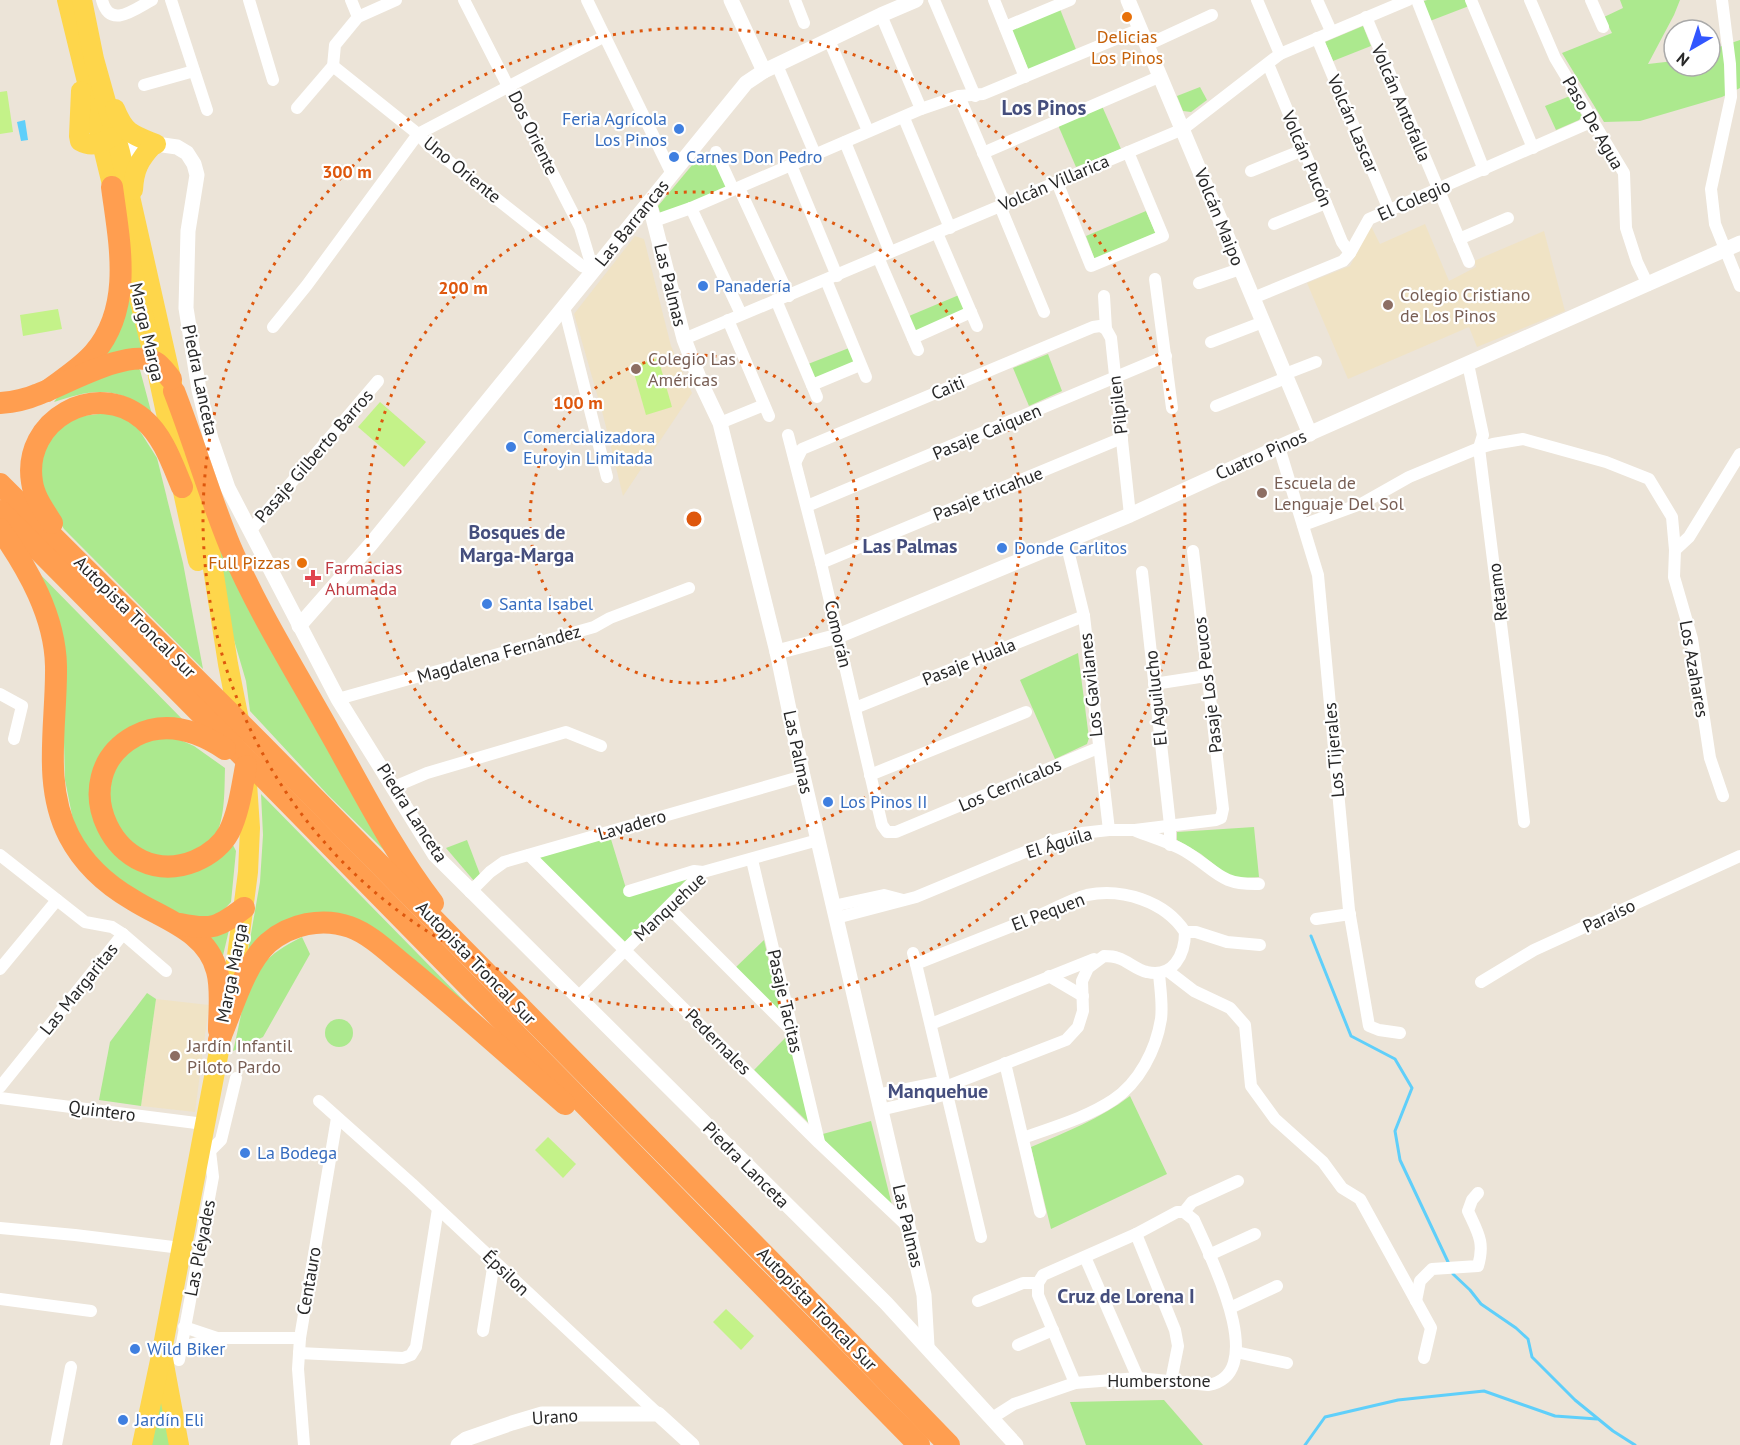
<svg xmlns="http://www.w3.org/2000/svg" width="1740" height="1445" viewBox="0 0 1740 1445" font-family="'PT Sans',sans-serif">
  <style>
    .education { fill: #f0e3c5 }
    .green { fill: #ace98e }
    .pitch { fill: #c4f289 }
    .water { fill: #5fcffa }
    .lines { fill: none; stroke-linecap: round; stroke-linejoin: round }
    .stream { stroke: #5fcffa; stroke-width: 3 }
    .minor { stroke: #fff; stroke-width: 12 }
    .tertiary { stroke: #fff; stroke-width: 15 }
    .primary { stroke: #fed64b; stroke-width: 20 }
    .motorway { stroke: #ff9e50; stroke-width: 22 }
    .ring { fill: none; stroke: #de570d; stroke-width: 3; stroke-dasharray: 3 6 }
    .food-dot { fill: #e8710a; stroke: #fff; stroke-width: 2 }
    .shop-dot { fill: #3f7fe0; stroke: #fff; stroke-width: 2 }
    .education-dot { fill: #8d6e63; stroke: #fff; stroke-width: 2 }
    .health-dot { fill: #e0444e; stroke: #fff; stroke-width: 2 }
    .labels { text-anchor: middle; stroke-width: 4.5; stroke-linejoin: round; paint-order: stroke }
    .food-label { font-size: 18px; fill: #c56008; stroke: #fff }
    .street-label { font-size: 18px; fill: #282828; stroke: #fff }
    .shop-label { font-size: 18px; fill: #366cbe; stroke: #fff; text-anchor: start }
    .education-label { font-size: 18px; fill: #785e54; stroke: #fff; text-anchor: start }
    .health-label { font-size: 18px; fill: #be3a42; stroke: #fff; text-anchor: start }
    .neighbourhood-label { font-size: 20px; font-weight: bold; fill: #454e7d; stroke: #fff }
    .quarter-label { font-size: 21px; font-weight: bold; fill: #454e7d; stroke: #fff }
    .centre { fill: #de570d; stroke: #fff; stroke-width: 3 }
    .ring-label { font-size: 18px; text-anchor: middle; font-weight: bold; fill: #de570d; stroke: #fff; stroke-width: 4.5; stroke-linejoin: round; paint-order: stroke }
  </style>
  <rect width="100%" height="100%" fill="#ece4d8"/>
  <g class="education">
    <polygon points="1425,224 1449,281 1476,267 1474,261 1544,231 1565,311 1477,347 1469,327 1348,379 1307,283 1350,266 1371,226 1380,244"/>
    <polygon points="635,236 644,239 671,346 692,393 623,496 603,415 574,314"/>
    <polygon points="156,999 209,1005 195,1112 141,1106"/>
  </g>
  <g class="green">
    <polygon points="1427,0 1466,0 1469,6 1430,21 1421,2"/>
    <polygon points="1620,0 1680,0 1674,15 1648,64 1674,61 1674,66 1710,66 1710,50 1740,40 1740,88 1722,97 1640,121 1604,122 1562,53 1612,33 1604,17 1623,8"/>
    <polygon points="1060,9 1077,52 1029,71 1011,29"/>
    <polygon points="1363,26 1371,46 1333,61 1325,42"/>
    <polygon points="1200,87 1207,100 1191,112 1183,111 1177,96"/>
    <polygon points="1570,96 1582,116 1579,120 1556,130 1545,106"/>
    <polygon points="1102,106 1121,149 1076,167 1058,125"/>
    <polygon points="703,152 713,156 727,188 661,215 658,206"/>
    <polygon points="1146,211 1156,234 1095,260 1086,236"/>
    <polygon points="129,285 144,350 111,355 101,353"/>
    <polygon points="959,295 967,311 916,333 909,316"/>
    <polygon points="849,348 858,367 813,384 808,364"/>
    <polygon points="1048,354 1062,391 1029,406 1013,368"/>
    <path d="M134 365 140 370 152 415C144 409 136 402 128 398 104 386 77 394 54 402L64 387Z"/>
    <polygon points="115,412 136,425 157,458 183,563 203,669 64,529 43,494 39,465 46,437 66,418"/>
    <polygon points="210,514 390,856 328,795 250,711 246,681 231,630"/>
    <polygon points="28,562 187,724 171,722 96,777 133,863 232,843 236,851 231,902 219,915 209,920 178,916 136,894 85,849 73,820 65,780 64,742"/>
    <polygon points="1078,653 1089,738 1087,744 1055,759 1020,680"/>
    <path d="M169 735 194 746 225 768C224 800 227 846 190 858 179 862 150 856 138 855L106 815 115 759 137 741Z"/>
    <polygon points="261,794 470,1007 356,919 248,951 260,882 263,835"/>
    <polygon points="1254,827 1259,877 1240,878 1226,874 1201,854 1177,840 1177,832"/>
    <polygon points="610,836 628,895 689,877 625,942 538,858"/>
    <polygon points="467,840 481,877 475,882 446,848"/>
    <polygon points="229,930 221,964 199,934"/>
    <path d="M302 937 310 954 263 1037 233 1051C241 1022 243 981 267 960 277 950 290 943 302 937Z"/>
    <polygon points="764,940 781,1014 735,968"/>
    <polygon points="147,993 156,999 141,1106 99,1100 110,1042"/>
    <circle cx="339" cy="1033" r="14"/>
    <polygon points="788,1035 812,1126 754,1070"/>
    <path d="M1130 1096 1167 1174 1051 1229 1031 1147C1066 1132 1100 1119 1130 1096Z"/>
    <polygon points="871,1121 892,1205 819,1135"/>
    <polygon points="160,1381 171,1445 147,1445"/>
    <polygon points="1164,1400 1203,1445 1086,1445 1070,1402"/>
  </g>
  <g class="pitch">
    <polygon points="7,91 13,132 0,134 0,92"/>
    <polygon points="58,309 62,329 23,336 20,315"/>
    <polygon points="658,358 672,407 646,415 632,366"/>
    <polygon points="380,402 426,442 404,467 358,427"/>
    <polygon points="548,1137 576,1164 563,1178 535,1150"/>
    <polygon points="726,1309 754,1336 741,1350 713,1322"/>
  </g>
  <polygon class="water" points="25,120 28,140 21,141 17,122"/>
  <g class="lines">
    <g class="stream">
      <polyline points="1311,936 1351,1036 1395,1059 1412,1088 1395,1131 1400,1160 1449,1264"/>
      <polyline points="1452,1270 1453,1274 1470,1290 1481,1304 1516,1328 1528,1339 1532,1357 1575,1400 1613,1431 1635,1445"/>
      <polyline points="1305,1445 1325,1417 1398,1400 1484,1391 1555,1416 1597,1419"/>
    </g>
    <g class="minor">
      <path d="M102 0C110 30 135 9 152 0"/>
      <polyline points="171,0 207,110"/>
      <polyline points="249,0 273,80"/>
      <polyline points="351,0 358,17"/>
      <polyline points="464,0 580,227 593,270"/>
      <polyline points="587,0 672,174"/>
      <polyline points="795,0 804,23"/>
      <polyline points="934,0 975,96"/>
      <polyline points="994,0 1025,77"/>
      <polyline points="1257,0 1280,54"/>
      <polyline points="1317,0 1331,31"/>
      <polyline points="1417,0 1484,170"/>
      <polyline points="1471,0 1533,148"/>
      <polyline points="1530,0 1555,58 1624,173 1626,228 1637,262 1648,285"/>
      <polyline points="1591,0 1603,27"/>
      <polyline points="1722,0 1730,64 1731,97 1711,189 1715,224 1740,286"/>
      <polyline points="881,15 921,109"/>
      <polyline points="1366,17 1469,262"/>
      <polyline points="1005,27 1070,0"/>
      <polyline points="1317,38 1389,210"/>
      <polyline points="829,40 868,131"/>
      <polyline points="1147,45 1212,15"/>
      <polyline points="1268,64 1326,203 1342,242 1350,253"/>
      <polyline points="777,65 815,154"/>
      <polyline points="333,66 418,134 428,145 582,266 593,270"/>
      <polyline points="144,85 194,71"/>
      <polyline points="959,96 1005,204"/>
      <polyline points="297,108 333,66 335,45 358,17 396,0"/>
      <polyline points="904,118 950,228"/>
      <polyline points="845,142 890,252"/>
      <polyline points="716,152 733,189"/>
      <polyline points="983,153 1161,76"/>
      <polyline points="791,165 837,276"/>
      <polyline points="1251,171 1303,150"/>
      <polyline points="1057,182 1091,266 1163,236 1128,152"/>
      <polyline points="739,188 789,296"/>
      <polyline points="1000,206 1044,312"/>
      <polyline points="691,208 741,314"/>
      <polyline points="654,221 691,208 921,109 959,96 983,94 1140,29"/>
      <polyline points="1274,224 1326,203"/>
      <polyline points="937,233 977,326"/>
      <polyline points="1459,239 1508,218"/>
      <polyline points="878,257 918,350"/>
      <polyline points="1155,279 1172,408"/>
      <polyline points="826,280 866,377"/>
      <polyline points="1199,283 1240,269"/>
      <polyline points="1104,296 1106,329 1111,338 1130,515"/>
      <polyline points="1253,298 1343,261 1350,253 1369,219 1593,121"/>
      <polyline points="776,300 817,397"/>
      <polyline points="564,307 607,477"/>
      <polyline points="728,320 769,416"/>
      <polyline points="273,327 307,285 418,134 605,36"/>
      <polyline points="913,338 971,312"/>
      <polyline points="684,339 1183,129 1280,54 1408,0"/>
      <polyline points="1211,342 1263,322"/>
      <polyline points="1468,364 1483,435 1479,448 1512,712 1524,822"/>
      <polyline points="1285,374 1316,362"/>
      <polyline points="812,385 860,365"/>
      <polyline points="1216,406 1286,378"/>
      <polyline points="720,423 764,405"/>
      <polyline points="788,435 821,563 882,825 887,832 896,832 1098,748"/>
      <polyline points="1279,447 1318,575 1349,910 1369,1026 1379,1030 1400,1033"/>
      <polyline points="796,461 802,449 1093,327 1100,326 1106,329"/>
      <polyline points="807,506 1166,356"/>
      <polyline points="1303,525 1363,503 1409,477 1479,448 1493,444 1523,439 1606,462 1649,479 1672,517 1675,550 1674,577 1692,639 1710,758 1723,796"/>
      <polyline points="250,531 378,381"/>
      <polyline points="1066,542 1084,616 1109,830"/>
      <polyline points="1675,550 1689,537 1740,454"/>
      <polyline points="821,563 1122,438"/>
      <polyline points="1142,572 1170,825 1170,845"/>
      <polyline points="1154,684 1206,676"/>
      <polyline points="0,694 22,706 14,739"/>
      <polyline points="338,699 594,627 610,618 689,588"/>
      <polyline points="855,708 1084,616"/>
      <polyline points="870,775 1026,712"/>
      <polyline points="394,787 427,773 566,732 601,746"/>
      <path d="M1136 831C1153 838 1173 843 1188 853 1218 872 1220 885 1259 884"/>
      <polyline points="0,855 85,922 112,927 123,934 166,971"/>
      <polyline points="529,855 819,1143 909,1228"/>
      <polyline points="752,860 819,1142"/>
      <polyline points="629,891 694,871 703,872"/>
      <polyline points="470,892 490,872 504,862 803,776"/>
      <polyline points="833,906 884,895 903,900"/>
      <polyline points="669,908 792,1031"/>
      <polyline points="836,918 916,897 1049,842 1082,833 1109,830 1135,830 1216,820 1221,818 1223,809 1193,551"/>
      <polyline points="1316,919 1350,914"/>
      <polyline points="1185,932 1196,932 1227,942 1260,945"/>
      <path d="M913 953 916 964C957 948 999 931 1040 915 1055 909 1071 899 1087 895 1122 888 1165 901 1185 932"/>
      <polyline points="916,964 981,1237"/>
      <polyline points="0,969 57,900"/>
      <polyline points="1168,971 1194,991 1230,1008 1245,1025 1251,1086 1275,1119 1323,1162 1342,1188 1360,1199 1431,1328 1424,1358"/>
      <polyline points="1049,976 1083,996"/>
      <polyline points="1481,982 1534,950 1740,856"/>
      <polyline points="577,998 703,872 818,840"/>
      <polyline points="931,1024 1094,959"/>
      <polyline points="1005,1063 1040,1212"/>
      <polyline points="0,1087 123,934"/>
      <polyline points="877,1095 937,1083 945,1087"/>
      <polyline points="0,1098 204,1124"/>
      <polyline points="319,1101 412,1184 658,1414"/>
      <path d="M880 1110 940 1096 945 1087 1066 1040 1078 1027 1083 1011 1082 981 1088 968 1104 956C1108 956 1113 956 1118 958 1128 961 1137 970 1147 972 1173 978 1185 955 1185 932"/>
      <path d="M1023 1138C1053 1127 1086 1118 1113 1100 1139 1083 1156 1050 1161 1019 1163 1004 1160 988 1159 973"/>
      <polyline points="210,1151 221,1140 236,1078"/>
      <polyline points="1184,1212 1192,1202 1238,1181"/>
      <polyline points="0,1228 75,1235 181,1248"/>
      <polyline points="1136,1234 1175,1330 1178,1346 1171,1381"/>
      <polyline points="1209,1255 1255,1234"/>
      <polyline points="1085,1257 1138,1378"/>
      <polyline points="1038,1283 1043,1275 1136,1234 1177,1212 1184,1212"/>
      <polyline points="1038,1283 1038,1295 1075,1383"/>
      <polyline points="0,1299 91,1311"/>
      <polyline points="978,1301 1023,1283 1038,1283"/>
      <path d="M1416 1301 1420 1281 1432 1269 1478 1266C1485 1242 1478 1233 1468 1211L1472 1200 1478 1193"/>
      <polyline points="1230,1308 1277,1286"/>
      <polyline points="184,1327 217,1338"/>
      <polyline points="483,1331 494,1262"/>
      <polyline points="1018,1345 1053,1330"/>
      <polyline points="180,1347 220,1338 300,1338"/>
      <polyline points="1236,1352 1287,1363"/>
      <polyline points="299,1353 403,1358 411,1355 416,1347 438,1209"/>
      <polyline points="179,1360 213,1177 210,1151 203,1138"/>
      <path d="M992 1418 1014 1404 1075 1383 1138 1378 1208 1385C1272 1374 1208 1252 1194 1220L1184 1212"/>
      <polyline points="56,1445 71,1367"/>
      <polyline points="304,1445 298,1369 300,1338 337,1118"/>
    </g>
    <g class="tertiary">
      <polyline points="731,0 764,71"/>
      <polyline points="1128,0 1310,434"/>
      <polyline points="110,153 156,144 177,147 187,153 194,164 197,175 188,231 186,308 199,390 211,439 228,488 338,699 435,855 886,1303 1016,1445"/>
      <polyline points="649,202 684,339 701,383 720,423 777,652 803,776 924,1295 927,1346"/>
      <polyline points="299,626 371,544 746,83 764,71 881,15 916,0"/>
      <polyline points="777,652 838,636 1130,515 1279,447 1740,243"/>
      <polyline points="458,1445 466,1439 512,1423 542,1414 658,1414 692,1445"/>
    </g>
    <g class="primary">
      <polyline points="67,0 116,201"/>
      <polyline points="82,0 94,59 120,152 172,383"/>
      <path d="M81 91 79 136 80 141C92 148 102 143 112 137"/>
      <path d="M115 109C125 134 133 135 156 144"/>
      <path d="M133 190C134 170 139 160 153 145"/>
      <polyline points="125,242 155,362 198,561"/>
      <polyline points="190,461 211,556 228,664 241,730"/>
      <polyline points="163,1359 179,1445"/>
      <polyline points="142,1445 162,1351 237,956 248,872 250,828 247,783"/>
    </g>
    <g class="motorway">
      <path d="M47 391C63 379 81 368 94 353 134 306 119 241 112 187"/>
      <path d="M174 391C194 442 209 495 230 546 257 610 295 670 329 731 362 789 392 850 433 903"/>
      <path d="M0 403C12 402 25 400 36 395 63 386 128 347 155 362 161 365 167 374 171 379"/>
      <polyline points="0,484 260,743 785,1276 949,1445"/>
      <polyline points="0,511 225,738 919,1445"/>
      <path d="M52 523C44 510 34 497 32 482 22 420 96 379 143 419 163 436 172 463 182 487"/>
      <path d="M0 529C28 569 55 616 56 666 57 723 42 784 69 836 83 863 107 885 133 900 163 919 207 931 217 971 222 989 219 1011 219 1030"/>
      <path d="M225 749C198 731 166 720 135 736 60 777 116 893 195 861 209 855 222 845 229 832 239 812 242 787 246 766"/>
      <path d="M180 924C212 931 219 927 244 908"/>
      <path d="M219 1040C232 1011 244 965 268 943 290 924 322 917 350 927 372 935 391 955 409 969 462 1013 513 1059 565 1104"/>
    </g>
  </g>
  <g class="ring">
    <circle cx="694" cy="519" r="164"/>
    <circle cx="694" cy="519" r="327"/>
    <circle cx="694" cy="519" r="491"/>
  </g>
  <g class="food-dot">
    <circle cx="1127" cy="17" r="6"/>
    <circle cx="302" cy="563" r="6"/>
  </g>
  <g class="shop-dot">
    <circle cx="679" cy="129" r="6"/>
    <circle cx="674" cy="157" r="6"/>
    <circle cx="703" cy="286" r="6"/>
    <circle cx="511" cy="447" r="6"/>
    <circle cx="1002" cy="548" r="6"/>
    <circle cx="487" cy="604" r="6"/>
    <circle cx="828" cy="802" r="6"/>
    <circle cx="245" cy="1153" r="6"/>
    <circle cx="135" cy="1349" r="6"/>
    <circle cx="123" cy="1420" r="6"/>
  </g>
  <g class="education-dot">
    <circle cx="1388" cy="305" r="6"/>
    <circle cx="636" cy="369" r="6"/>
    <circle cx="1262" cy="493" r="6"/>
    <circle cx="175" cy="1056" r="6"/>
  </g>
  <path class="health-dot" d="M310 569h6v6h6v6h-6v6h-6v-6h-6v-6h6z"/>
  <g class="labels">
    <g class="food-label">
      <text x="1127" y="43">Delicias<tspan x="1127" dy="21">Los Pinos</tspan></text>
      <text x="290" y="569" text-anchor="end">Full Pizzas</text>
    </g>
    <g class="street-label">
      <text transform="translate(1401 103) rotate(67)" y="6">Volcán Antofalla</text>
      <text transform="translate(1593 123) rotate(60)" y="6">Paso De Agua</text>
      <text transform="translate(1353 124) rotate(67)" y="6">Volcán Lascar</text>
      <text transform="translate(533 133) rotate(64)" y="6">Dos Oriente</text>
      <text transform="translate(1307 159) rotate(67)" y="6">Volcán Pucón</text>
      <text transform="translate(462 170) rotate(39)" y="6">Uno Oriente</text>
      <text transform="translate(1054 183) rotate(-23)" y="6">Volcán Villarica</text>
      <text transform="translate(1414 200) rotate(-24)" y="6">El Colegio</text>
      <text transform="translate(1219 217) rotate(68)" y="6">Volcán Maipo</text>
      <text transform="translate(632 223) rotate(-51)" y="6">Las Barrancas</text>
      <text transform="translate(670 285) rotate(76)" y="6">Las Palmas</text>
      <text transform="translate(147 332) rotate(77)" y="6">Marga Marga</text>
      <text transform="translate(200 380) rotate(78)" y="6">Piedra Lanceta</text>
      <text transform="translate(948 388) rotate(-23)" y="6">Caiti</text>
      <text transform="translate(1118 405) rotate(-97)" y="6">Pilpilen</text>
      <text transform="translate(987 432) rotate(-23)" y="6">Pasaje Caiquen</text>
      <text transform="translate(1261 455) rotate(-24)" y="6">Cuatro Pinos</text>
      <text transform="translate(314 456) rotate(-49)" y="6">Pasaje Gilberto Barros</text>
      <text transform="translate(988 494) rotate(-22)" y="6">Pasaje tricahue</text>
      <text transform="translate(1498 592) rotate(-97)" y="6">Retamo</text>
      <text transform="translate(135 617) rotate(45)" y="6">Autopista Troncal Sur</text>
      <text transform="translate(838 634) rotate(77)" y="6">Comorán</text>
      <text transform="translate(499 654) rotate(-16)" y="6">Magdalena Fernández</text>
      <text transform="translate(969 662) rotate(-22)" y="6">Pasaje Huala</text>
      <text transform="translate(1694 669) rotate(80)" y="6">Los Azahares</text>
      <text transform="translate(1091 685) rotate(-96)" y="6">Los Gavilanes</text>
      <text transform="translate(1208 685) rotate(-97)" y="6">Pasaje Los Peucos</text>
      <text transform="translate(1156 698) rotate(-96)" y="6">El Aguilucho</text>
      <text transform="translate(1334 750) rotate(-95)" y="6">Los Tijerales</text>
      <text transform="translate(798 752) rotate(78)" y="6">Las Palmas</text>
      <text transform="translate(1010 785) rotate(-23)" y="6">Los Cernícalos</text>
      <text transform="translate(412 813) rotate(57)" y="6">Piedra Lanceta</text>
      <text transform="translate(632 825) rotate(-16)" y="6">Lavadero</text>
      <text transform="translate(1059 843) rotate(-17)" y="6">El Águila</text>
      <text transform="translate(670 907) rotate(-43)" y="6">Manquehue</text>
      <text transform="translate(1048 912) rotate(-21)" y="6">El Pequen</text>
      <text transform="translate(1609 916) rotate(-25)" y="6">Paraíso</text>
      <text transform="translate(476 963) rotate(46)" y="6">Autopista Troncal Sur</text>
      <text transform="translate(232 973) rotate(-79)" y="6">Marga Marga</text>
      <text transform="translate(79 989) rotate(-51)" y="6">Las Margaritas</text>
      <text transform="translate(785 1001) rotate(77)" y="6">Pasaje Tacitas</text>
      <text transform="translate(718 1042) rotate(45)" y="6">Pedernales</text>
      <text transform="translate(102 1111) rotate(7)" y="6">Quintero</text>
      <text transform="translate(746 1165) rotate(45)" y="6">Piedra Lanceta</text>
      <text transform="translate(908 1226) rotate(77)" y="6">Las Palmas</text>
      <text transform="translate(200 1248) rotate(-79)" y="6">Las Pléyades</text>
      <text transform="translate(506 1273) rotate(44)" y="6">Épsilon</text>
      <text transform="translate(309 1281) rotate(-80)" y="6">Centauro</text>
      <text transform="translate(817 1309) rotate(46)" y="6">Autopista Troncal Sur</text>
      <text x="1159" y="1387">Humberstone</text>
      <text transform="translate(555 1417) rotate(-4)" y="6">Urano</text>
    </g>
    <g class="shop-label">
      <text x="667" y="125" text-anchor="end">Feria Agrícola<tspan x="667" dy="21">Los Pinos</tspan></text>
      <text x="686" y="163">Carnes Don Pedro</text>
      <text x="715" y="292">Panadería</text>
      <text x="523" y="443">Comercializadora<tspan x="523" dy="21">Euroyin Limitada</tspan></text>
      <text x="1014" y="554">Donde Carlitos</text>
      <text x="499" y="610">Santa Isabel</text>
      <text x="840" y="808">Los Pinos II</text>
      <text x="257" y="1159">La Bodega</text>
      <text x="147" y="1355">Wild Biker</text>
      <text x="135" y="1426">Jardín Eli</text>
    </g>
    <g class="education-label">
      <text x="1400" y="301">Colegio Cristiano<tspan x="1400" dy="21">de Los Pinos</tspan></text>
      <text x="648" y="365">Colegio Las<tspan x="648" dy="21">Américas</tspan></text>
      <text x="1274" y="489">Escuela de<tspan x="1274" dy="21">Lenguaje Del Sol</tspan></text>
      <text x="187" y="1052">Jardín Infantil<tspan x="187" dy="21">Piloto Pardo</tspan></text>
    </g>
    <g class="health-label">
      <text x="325" y="574">Farmacias<tspan x="325" dy="21">Ahumada</tspan></text>
    </g>
    <g class="neighbourhood-label">
      <text x="517" y="539">Bosques de<tspan x="517" dy="23">Marga-Marga</tspan></text>
      <text x="910" y="553">Las Palmas</text>
      <text x="938" y="1098">Manquehue</text>
      <text x="1126" y="1303">Cruz de Lorena I</text>
    </g>
    <g class="quarter-label">
      <text x="1044" y="115">Los Pinos</text>
    </g>
  </g>
  <circle cx="694" cy="519" r="9" class="centre"/>
  <g class="ring-label">
    <text x="347" y="178">300 m</text>
    <text x="463" y="294">200 m</text>
    <text x="578" y="409">100 m</text>
  </g>
  <g transform="translate(1692 48) rotate(219)"><circle r="28" fill="#ffffff" stroke="#a9a9a9" stroke-width="1.5"/>
  <path d="M0-4.5L10 22L0 15L-10 22Z" fill="#3256ff"/>
  <text y="-9" font-size="16" font-weight="bold" text-anchor="middle" fill="#282828">N</text>
  </g>
</svg>
